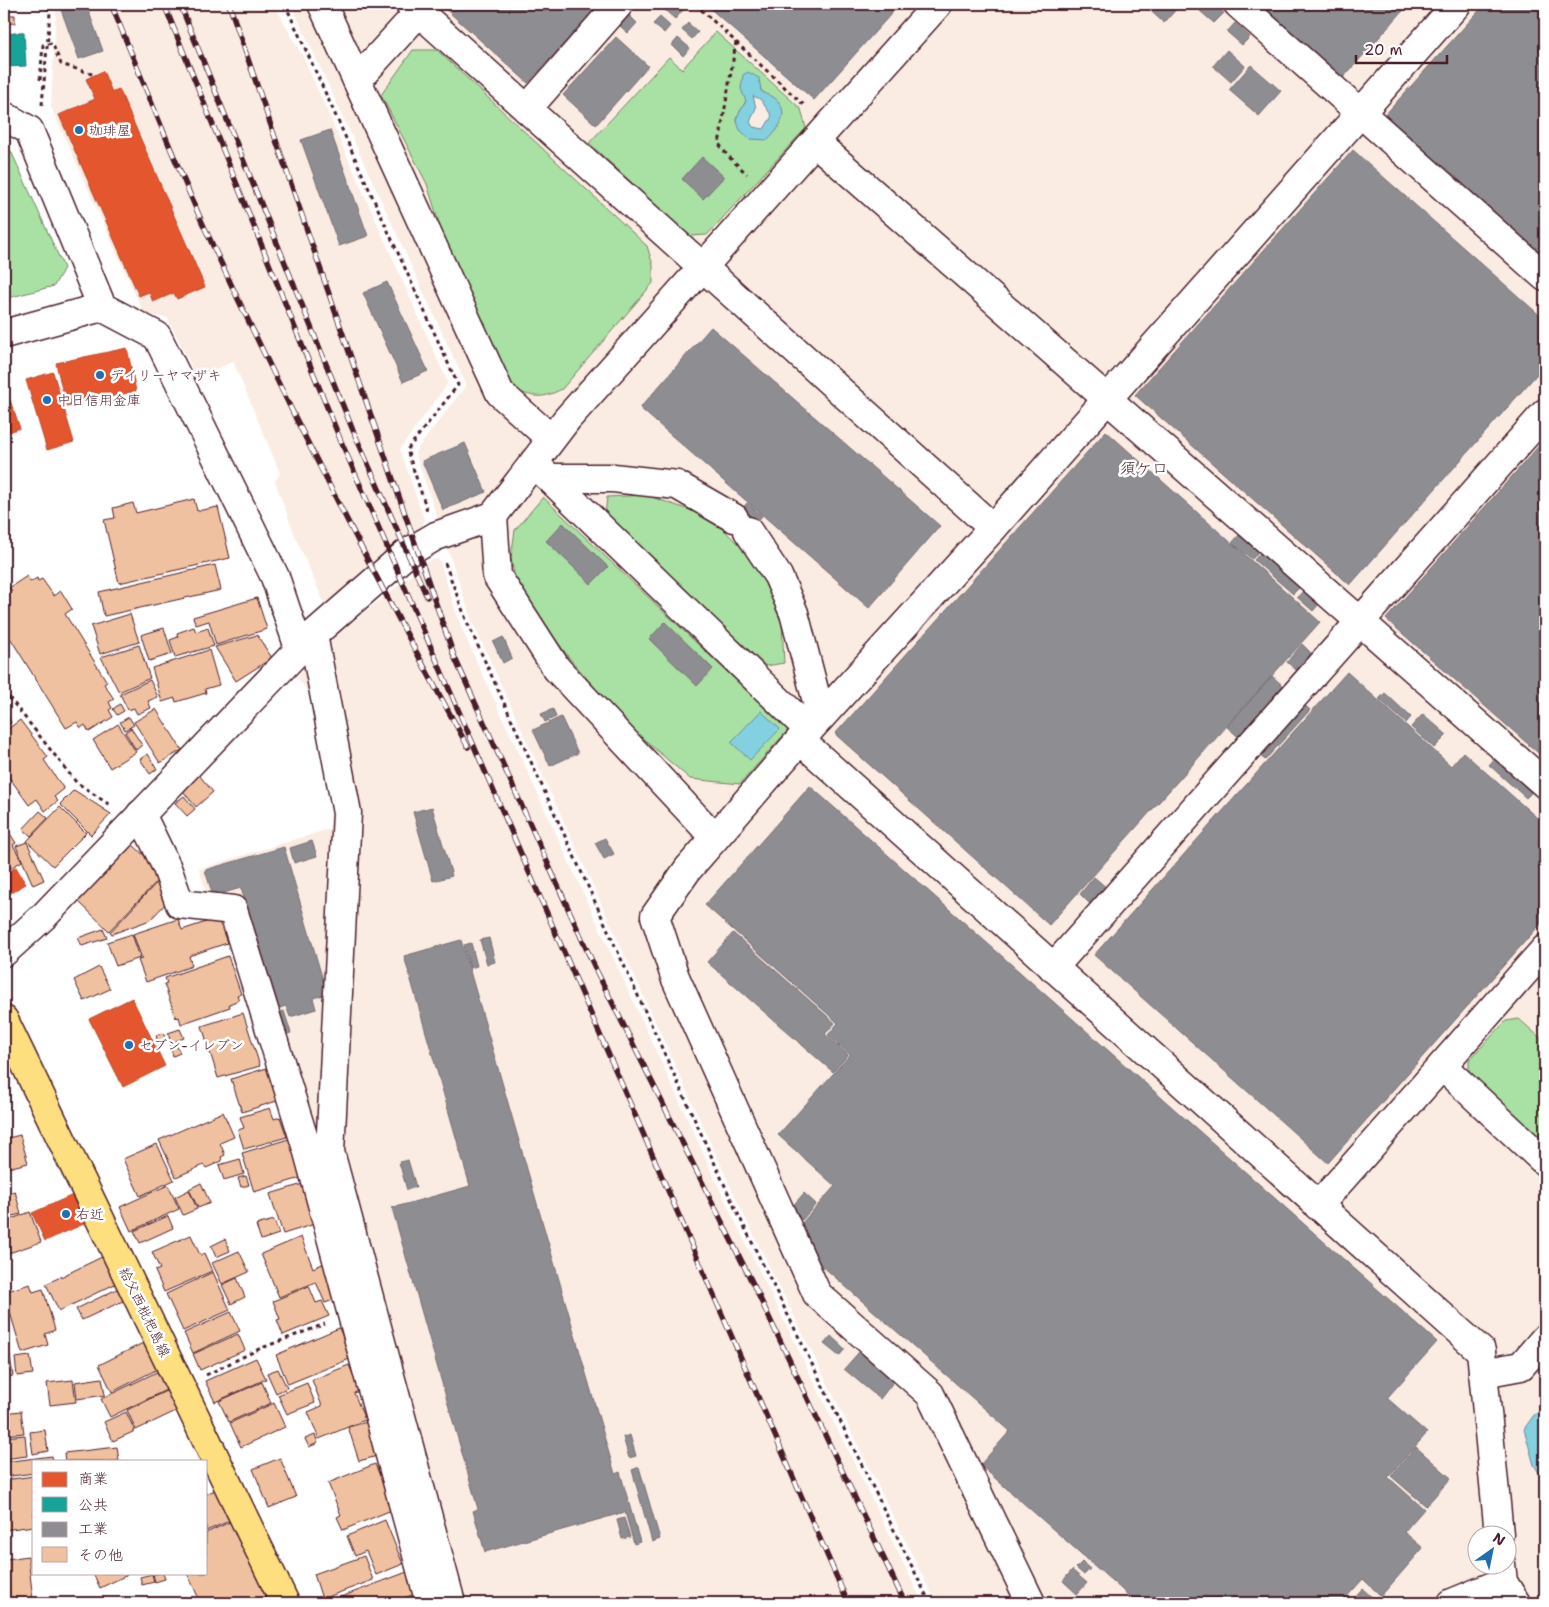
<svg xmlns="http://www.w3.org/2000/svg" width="1549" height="1607" viewBox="0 0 1549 1607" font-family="'Shantell Sans','Klee One',sans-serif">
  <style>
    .built { fill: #faece2; fill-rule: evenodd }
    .green { fill: #a9e0a4; stroke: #7a8068; fill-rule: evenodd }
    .water { fill: #83d1e0; stroke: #6c8a98; fill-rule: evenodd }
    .shops { fill: #e4572e; stroke: #b6462d }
    .public { fill: #17a398; stroke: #267b77 }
    .industry { fill: #8d8d92; stroke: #796c73 }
    .building { fill: #f0c1a0; stroke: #4a1f2b }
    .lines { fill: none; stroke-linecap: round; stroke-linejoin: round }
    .minor-casing { stroke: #4a1f2b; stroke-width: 31 }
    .major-casing { stroke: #4a1f2b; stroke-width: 31 }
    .path { stroke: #4a1f2b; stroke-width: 3; stroke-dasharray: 4 4; stroke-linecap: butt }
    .minor { stroke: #fff; stroke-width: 28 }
    .major { stroke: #fddf80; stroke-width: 28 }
    .rail-casing { stroke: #4a1f2b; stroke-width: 5.5 }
    .rail { stroke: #fff; stroke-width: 4; stroke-dasharray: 11; stroke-linecap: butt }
    .poi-dot { fill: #1f6fb2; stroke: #fff; stroke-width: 2 }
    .labels { text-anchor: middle; stroke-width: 5; stroke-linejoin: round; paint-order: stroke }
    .poi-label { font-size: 14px; fill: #4a1f2b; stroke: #fff; text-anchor: start }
    .street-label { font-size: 14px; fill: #4a1f2b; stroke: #fff }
    .quarter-label { font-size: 16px; fill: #4a1f2b; stroke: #fff }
  </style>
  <rect width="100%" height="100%" fill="#fff"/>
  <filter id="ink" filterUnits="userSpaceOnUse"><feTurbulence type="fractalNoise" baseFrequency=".02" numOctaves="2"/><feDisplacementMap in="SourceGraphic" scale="10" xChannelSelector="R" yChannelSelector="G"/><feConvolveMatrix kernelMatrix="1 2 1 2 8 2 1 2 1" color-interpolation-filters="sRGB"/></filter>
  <g filter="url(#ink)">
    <g class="built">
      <polygon points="53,4 274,4 304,59 448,383 400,449 424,519 421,528 325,605 297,541 275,481 280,473 233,361 197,379 168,318 144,314 51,107 56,12"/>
      <path d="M291 4H1545V1603H936L740 1207 472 621 415 452 466 385ZM1476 1534H1506V1564H1476Z"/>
      <polygon points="439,559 461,627 729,1209 923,1603 438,1603 237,904 208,899 199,869 329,829 333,794 308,691 296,677 330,640 430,560"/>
    </g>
    <g class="green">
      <path d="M716 32 801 109 806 128 707 235 689 236 589 143 669 57 682 69ZM758 78 761 91 777 100 781 105 768 140 736 119 746 101 745 95Z"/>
      <path d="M413 50H437L647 246 653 265V283L562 389C542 399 536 398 515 390L456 277 427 184 381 95Z"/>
      <polygon points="4,145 11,151 64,268 54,286 4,299"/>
      <polygon points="646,495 692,511 724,530 750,556 766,585 782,624 784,663 766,666 605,515 607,497"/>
      <polygon points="543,497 788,730 740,784 690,779 625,723 571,660 517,589 511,558 515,530"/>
      <polygon points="1519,1019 1545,1042 1545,1142 1469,1073 1469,1060 1506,1021"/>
    </g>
    <g class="water">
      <path d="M748 72 759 78 761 91C766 95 770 95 775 98 791 112 779 129 768 140L750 139 740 130 736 119 746 101 741 89 743 75ZM753 96 760 99 772 116 764 129 753 127 750 122 756 108Z"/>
      <polygon points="761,711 780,729 750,760 731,742"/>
      <polygon points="1545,1408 1545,1482 1534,1465 1524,1429 1534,1415"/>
    </g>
    <g class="shops">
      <polygon points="103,71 112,92 119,89 205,287 177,299 174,293 153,302 149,292 139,296 59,115 95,99 86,79"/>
      <polygon points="127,348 136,391 66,407 56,363"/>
      <polygon points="53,372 74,442 47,450 26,380"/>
      <polygon points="4,384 20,428 4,434"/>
      <polygon points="16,867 26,884 4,897 4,874"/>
      <polygon points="132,998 165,1066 123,1087 89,1019"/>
      <polygon points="73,1195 86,1223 45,1241 32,1213"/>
    </g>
    <polygon class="public" points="24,32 26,66 5,67 4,34"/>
    <g class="industry">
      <polygon points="59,4 86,4 103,51 79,59"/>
      <polygon points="440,4 600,4 528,83"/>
      <polygon points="658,4 680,4 685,8 675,19"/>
      <polygon points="705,4 900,4 814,100"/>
      <polygon points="1143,4 1176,4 1179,6 1164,23"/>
      <polygon points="1206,4 1213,4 1224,13 1214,23 1200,11"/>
      <polygon points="1257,4 1409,4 1342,79"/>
      <polygon points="1485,4 1545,4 1545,261 1384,116"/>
      <polygon points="629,15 637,23 628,33 619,25"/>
      <polygon points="660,17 670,26 664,33 653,24"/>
      <polygon points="688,23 698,32 692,39 682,30"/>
      <polygon points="1235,23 1250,37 1242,45 1227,32"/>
      <polygon points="616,37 648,66 596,125 563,95"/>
      <polygon points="678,38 690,48 683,56 672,45"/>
      <polygon points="1227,50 1245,66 1231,82 1213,66"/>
      <polygon points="1251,65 1281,91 1259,116 1229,90"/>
      <polygon points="330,130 368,236 339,246 301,140"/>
      <polygon points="1353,150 1545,320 1545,365 1350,585 1135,395"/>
      <polygon points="702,157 724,177 703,199 682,179"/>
      <polygon points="387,282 428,371 403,382 363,293"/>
      <polygon points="711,327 940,526 869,608 640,408"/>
      <polygon points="1106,431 1320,622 1049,925 835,734"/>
      <polygon points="1545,439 1545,759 1386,619"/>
      <polygon points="465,443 486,492 443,510 422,461"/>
      <polygon points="747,503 762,516 745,536 730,523"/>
      <polygon points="563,523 608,567 591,584 546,541"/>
      <polygon points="1240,534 1259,551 1252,559 1232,543"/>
      <polygon points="1262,551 1301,586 1293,594 1254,560"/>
      <polygon points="1303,591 1319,604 1313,611 1297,597"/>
      <polygon points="665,622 713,669 697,686 649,639"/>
      <polygon points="503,637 512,658 503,663 493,642"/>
      <polygon points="1302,644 1311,653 1296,670 1287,662"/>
      <polygon points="1347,672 1451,766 1463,752 1545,825 1545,919 1328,1163 1094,955"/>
      <polygon points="1272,676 1310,710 1265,760 1227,727"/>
      <polygon points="1385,693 1411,717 1406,723 1379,699"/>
      <polygon points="553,709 556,717 545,722 541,714"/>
      <polygon points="1423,714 1447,735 1434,748 1411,727"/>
      <polygon points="561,717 578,753 550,766 533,730"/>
      <polygon points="1497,756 1535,789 1526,798 1489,765"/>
      <polygon points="810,786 1437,1342 1387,1398 1427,1433 1388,1477 1424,1509 1404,1532 1423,1548 1381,1596 1363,1579 1341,1603 1137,1603 980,1465 1010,1431 820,1264 801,1224 835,1186 778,1135 850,1055 828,1035 838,1023 705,905"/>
      <polygon points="432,807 452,876 433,881 413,812"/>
      <polygon points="605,838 614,854 604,859 595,843"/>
      <polygon points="312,841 317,856 294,863 290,848"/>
      <polygon points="284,847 327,994 313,998 316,1009 290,1017 286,1006 277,1009 241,888 213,896 205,870"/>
      <polygon points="1094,877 1107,888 1091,905 1080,894"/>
      <polygon points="733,933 835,1023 825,1034 848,1055 833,1072 707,962"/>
      <polygon points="489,938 495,962 487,964 480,940"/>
      <polygon points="461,940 615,1474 620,1472 640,1542 634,1544 625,1512 485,1552 473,1511 478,1509 392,1208 470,1186 404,956"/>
      <polygon points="471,943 477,966 470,968 464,945"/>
      <polygon points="284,1011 291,1033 278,1037 272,1014"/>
      <polygon points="408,1160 416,1187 407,1190 399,1162"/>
      <polygon points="804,1193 816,1204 802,1220 790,1209"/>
      <polygon points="831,1336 845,1349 839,1356 824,1344"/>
      <polygon points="859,1352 894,1381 880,1399 844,1369"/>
      <polygon points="630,1435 636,1456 629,1458 623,1437"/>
      <polygon points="1416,1447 1451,1478 1426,1506 1391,1476"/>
      <polygon points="639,1467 660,1539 652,1542 632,1470"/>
      <polygon points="624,1518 630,1537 622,1539 617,1520"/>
      <polygon points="1082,1562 1090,1569 1084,1575 1076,1568"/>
      <polygon points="1072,1570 1087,1583 1077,1594 1063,1581"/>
      <polygon points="1363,1589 1377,1602 1376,1603 1350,1603"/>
    </g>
    <g class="building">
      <polygon points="4,15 15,15 15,23 4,24"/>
      <polygon points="194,499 197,511 218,507 230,558 119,583 104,520 115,518 113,508 133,503 136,513"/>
      <polygon points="215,565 221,590 104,616 99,592"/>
      <polygon points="27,576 30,582 37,578 38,581 42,579 54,596 61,591 72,609 65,614 107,682 104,684 114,699 109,702 112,708 109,710 113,717 89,732 85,725 81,728 77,722 66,728 4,628 4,603 6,601 4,597 12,592 9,588"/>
      <polygon points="257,598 267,629 216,645 209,621 196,625 193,617"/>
      <polygon points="130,614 139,642 100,654 91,626"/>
      <polygon points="194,627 196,632 208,628 214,646 175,657 170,640 178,637 177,633"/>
      <polygon points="164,628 172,654 149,661 141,635"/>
      <polygon points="257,635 272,658 236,681 215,647"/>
      <polygon points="139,645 150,678 119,692 101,657"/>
      <polygon points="209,650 219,685 205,689 206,693 176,702 175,698 162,702 152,668"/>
      <polygon points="150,680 158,697 148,701 151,708 137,714 134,708 128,710 120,694"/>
      <polygon points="120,704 124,711 117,715 113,709"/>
      <polygon points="4,707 11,723 4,726"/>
      <polygon points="156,709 182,750 160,763 134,722"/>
      <polygon points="129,717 134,725 125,730 120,722"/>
      <polygon points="20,720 48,757 44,760 64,789 54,797 58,801 45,811 37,799 29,805 4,770 4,732"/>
      <polygon points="118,724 136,752 110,768 93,740"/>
      <polygon points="131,728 142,745 136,750 125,732"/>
      <polygon points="148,754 157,769 150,774 140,759"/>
      <polygon points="199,775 213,792 196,807 182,790"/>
      <polygon points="74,790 111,814 91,835 60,804"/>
      <polygon points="184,796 195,809 187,816 175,803"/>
      <polygon points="60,807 86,833 53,866 27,841"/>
      <polygon points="40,811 48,818 31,836 23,829"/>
      <polygon points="7,829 16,843 13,845 22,861 4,872 4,831"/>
      <polygon points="27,842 44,880 33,885 16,846"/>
      <polygon points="131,843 164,874 109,931 76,899"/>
      <polygon points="161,878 170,899 150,920 112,934 110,932"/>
      <polygon points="218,918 227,943 189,956 192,966 146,982 138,960 142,959 133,934 178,919 182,930"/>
      <polygon points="103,929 107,938 82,946 78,938"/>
      <polygon points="132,934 140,958 116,966 107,942"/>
      <polygon points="228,956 241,994 237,995 239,1000 229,1004 230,1007 181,1024 179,1017 176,1018 164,984 167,983 165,978"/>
      <polygon points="99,967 110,989 84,1001 74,980"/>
      <polygon points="243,1013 260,1066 218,1078 202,1026"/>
      <polygon points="180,1029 184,1038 171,1043 168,1033"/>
      <polygon points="163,1033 166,1040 158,1043 156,1035"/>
      <polygon points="176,1044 180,1053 173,1056 170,1046"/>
      <polygon points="270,1067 280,1100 242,1112 231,1079"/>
      <polygon points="270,1108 274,1119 280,1117 287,1137 244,1149 238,1130 244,1128 240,1117"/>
      <polygon points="223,1112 234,1137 220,1143 225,1155 221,1157 222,1161 206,1168 204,1165 176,1177 159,1140"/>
      <polygon points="20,1135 28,1163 4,1169 4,1139"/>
      <polygon points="292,1138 304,1177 254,1192 242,1153"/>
      <polygon points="157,1144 174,1180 140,1196 123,1159"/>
      <polygon points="240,1159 244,1174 224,1180 219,1165"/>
      <polygon points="246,1176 249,1185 241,1187 238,1178"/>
      <polygon points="201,1183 210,1203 198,1208 189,1189"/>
      <polygon points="306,1183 318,1223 283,1234 270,1194"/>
      <polygon points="168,1185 179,1209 131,1231 120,1207"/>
      <polygon points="189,1190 197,1209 183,1215 175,1197"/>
      <polygon points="15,1191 21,1214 4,1218 4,1194"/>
      <polygon points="30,1212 41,1242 6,1254 4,1247 4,1222"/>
      <polygon points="168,1216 173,1228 140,1243 134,1231"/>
      <polygon points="274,1220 279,1234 261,1240 256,1225"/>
      <polygon points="191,1235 200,1255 204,1253 212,1271 164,1292 155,1271 160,1269 152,1252"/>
      <polygon points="301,1237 313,1268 327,1262 336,1299 325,1303 316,1282 279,1297 261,1254"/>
      <polygon points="225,1239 230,1251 216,1257 211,1246"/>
      <polygon points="239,1251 249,1272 222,1284 212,1263"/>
      <polygon points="104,1256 117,1283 59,1311 46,1284"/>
      <polygon points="213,1272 230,1310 183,1331 166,1294"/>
      <polygon points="237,1278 245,1297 231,1304 222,1285"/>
      <polygon points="30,1284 33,1292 43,1289 55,1330 45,1334 48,1345 22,1353 4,1292"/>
      <polygon points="309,1286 316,1303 322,1301 329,1316 283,1335 277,1320 280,1319 273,1301"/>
      <polygon points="119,1288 125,1300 82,1320 76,1309"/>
      <polygon points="231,1312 240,1331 193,1353 184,1333"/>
      <polygon points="4,1314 9,1345 4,1346"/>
      <polygon points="339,1328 352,1358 288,1384 276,1355"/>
      <polygon points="238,1334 245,1350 200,1370 193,1354"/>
      <polygon points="145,1342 158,1369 112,1392 99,1365"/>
      <polygon points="4,1349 9,1349 13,1376 4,1377"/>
      <polygon points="30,1356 33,1374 17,1376 15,1358"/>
      <polygon points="256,1358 266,1379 215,1402 205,1381"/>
      <polygon points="349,1365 360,1391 354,1393 365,1420 319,1439 308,1412 322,1406 312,1380"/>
      <polygon points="278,1369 287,1388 276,1393 267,1373"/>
      <polygon points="159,1371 168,1389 110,1417 101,1399"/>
      <polygon points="102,1378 105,1395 77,1399 75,1382"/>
      <polygon points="73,1380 76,1402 50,1405 47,1383"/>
      <polygon points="262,1382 271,1403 229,1422 219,1401"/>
      <polygon points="307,1383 315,1403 287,1414 278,1395"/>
      <polygon points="168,1390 178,1410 136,1430 127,1410"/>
      <polygon points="274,1403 285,1427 241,1447 230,1423"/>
      <polygon points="21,1411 24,1433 4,1435 4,1413"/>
      <polygon points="126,1412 135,1431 113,1441 104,1422"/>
      <polygon points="371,1421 381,1455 359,1461 348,1427"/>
      <polygon points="45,1430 48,1451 33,1454 30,1432"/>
      <polygon points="25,1435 27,1456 4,1459 4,1437"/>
      <polygon points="315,1435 318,1443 309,1447 305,1439"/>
      <polygon points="117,1447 119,1461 65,1461 64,1453"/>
      <polygon points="52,1456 53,1461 34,1461 34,1473 4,1477 4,1462"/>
      <polygon points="280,1458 296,1497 269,1508 253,1469"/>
      <polygon points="375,1464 394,1509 343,1530 337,1517 341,1515 328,1483"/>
      <polygon points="34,1476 34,1526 4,1530 4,1480"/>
      <polygon points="215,1490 229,1521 206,1531 206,1494"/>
      <polygon points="385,1520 403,1564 376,1575 366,1551 355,1556 347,1536"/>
      <polygon points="232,1521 271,1603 201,1603 187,1573 206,1573 206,1533"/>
      <polygon points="6,1554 7,1559 28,1556 33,1600 4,1603 4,1555"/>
      <polygon points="364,1556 373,1580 322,1599 314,1574"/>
      <polygon points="407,1572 415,1594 389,1603 325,1603"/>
      <polygon points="93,1573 126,1573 127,1575 100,1588"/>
      <polygon points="163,1573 165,1579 155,1582 153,1574"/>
      <polygon points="152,1574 154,1582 142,1585 140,1577"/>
      <polygon points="418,1595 421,1603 395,1603"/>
    </g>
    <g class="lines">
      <g class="minor-casing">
        <g id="minor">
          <polyline points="322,4 500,393 551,439"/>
          <polyline points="410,4 993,528"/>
          <polyline points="1238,4 1545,277"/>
          <polyline points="357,80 419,12"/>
          <polyline points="527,109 619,4"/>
          <polyline points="4,116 29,130 102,307 157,336 275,577 299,648"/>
          <polyline points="815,142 1545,784"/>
          <polyline points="4,334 102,307"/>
          <polyline points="534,463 809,730"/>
          <polyline points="550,478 613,478 677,485 734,518"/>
          <polyline points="493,516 497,576 557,669 715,838"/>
          <polyline points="748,531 778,576 794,613 821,717"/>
          <polyline points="313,635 347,813 330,1152 451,1603"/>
          <polyline points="800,740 1481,1351 1499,1534"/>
          <polyline points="141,814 167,868 180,904 233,910 308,1152 430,1603"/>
          <polyline points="4,952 45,915 313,635 407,553 436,536 493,516 567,419 938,4"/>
          <polyline points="1053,968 1545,413"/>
          <polyline points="1442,1066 1545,1162"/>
          <polyline points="1318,1206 1545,949"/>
          <polyline points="1483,1373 1521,1366 1545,1338"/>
          <polyline points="1501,1564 1503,1582 1516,1603"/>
          <polyline points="1031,1603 930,1394 817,1294 675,977 655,916 688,869 800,740 993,528 1457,4"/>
          <polyline points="1452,1603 1503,1582"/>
        </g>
      </g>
      <g class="major-casing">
        <polyline id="major" points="4,1020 285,1603"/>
      </g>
      <g class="path">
        <polyline points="285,4 458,385 407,450 427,510"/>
        <polyline points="695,4 806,107"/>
        <polyline points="736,42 719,144 727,155 747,174"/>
        <polyline points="40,80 43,45 52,43 61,64 95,75"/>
        <polyline points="42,105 50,13 46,4"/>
        <polyline points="445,563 467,622 736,1210 930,1603"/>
        <polyline points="4,691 76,782 110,805"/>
        <polyline points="206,1375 259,1349 325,1324"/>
      </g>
      <use href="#minor" class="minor"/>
      <use href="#major" class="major"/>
      <g class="rail-casing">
        <g id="rail">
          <path d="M111 4C141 76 170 150 202 222 284 400 373 575 468 747"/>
          <polyline points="164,4 340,439 848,1603"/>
          <polyline points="180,4 352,428 427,597"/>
          <polyline points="229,4 454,656 596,970 757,1292 905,1603"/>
        </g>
      </g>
      <use href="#rail" class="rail"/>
    </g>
  </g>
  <g class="poi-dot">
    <circle cx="79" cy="130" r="5"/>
    <circle cx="100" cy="375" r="5"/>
    <circle cx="47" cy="400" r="5"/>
    <circle cx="129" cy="1045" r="5"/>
    <circle cx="66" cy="1214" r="5"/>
  </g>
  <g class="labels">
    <g class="poi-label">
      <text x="89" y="135">珈琲屋</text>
      <text x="110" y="380">デイリーヤマザキ</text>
      <text x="57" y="405">中日信用金庫</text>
      <text x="139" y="1050">セブン-イレブン</text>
      <text x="76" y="1219">右近</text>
    </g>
    <g class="street-label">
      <text transform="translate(145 1312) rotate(64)" y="5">給父西枇杷島線</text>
    </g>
    <g class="quarter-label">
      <text x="1144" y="474">須ケ口</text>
    </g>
  </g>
  <rect width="1549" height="1607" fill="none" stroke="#fff" stroke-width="20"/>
  <rect x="10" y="10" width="1529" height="1587" fill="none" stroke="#4a1f2b" stroke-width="2" filter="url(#ink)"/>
  <rect x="32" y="1460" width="175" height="115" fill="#ffffff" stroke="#b7a5aa"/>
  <rect x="42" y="1472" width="25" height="15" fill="#e4572e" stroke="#b7a5aa"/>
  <text x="78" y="1484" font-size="15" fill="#4a1f2b">商業</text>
  <rect x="42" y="1497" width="25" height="15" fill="#17a398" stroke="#b7a5aa"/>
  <text x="78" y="1510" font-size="15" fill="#4a1f2b">公共</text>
  <rect x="42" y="1522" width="25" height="15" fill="#8d8d92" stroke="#b7a5aa"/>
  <text x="78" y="1534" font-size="15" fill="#4a1f2b">工業</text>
  <rect x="42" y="1547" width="25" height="15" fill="#f0c1a0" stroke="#b7a5aa"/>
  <text x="78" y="1560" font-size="15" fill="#4a1f2b">その他</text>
  <g transform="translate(1492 1550) rotate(33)"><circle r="24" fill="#ffffff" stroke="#b7a5aa"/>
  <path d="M0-4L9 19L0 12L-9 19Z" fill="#1f6fb2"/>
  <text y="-8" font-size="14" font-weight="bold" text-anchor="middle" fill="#4a1f2b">N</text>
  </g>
  <path d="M1356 55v8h91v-8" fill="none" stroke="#4a1f2b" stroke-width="2.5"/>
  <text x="1364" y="55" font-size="15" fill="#4a1f2b" stroke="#ffffff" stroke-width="4" paint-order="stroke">20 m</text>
</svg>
